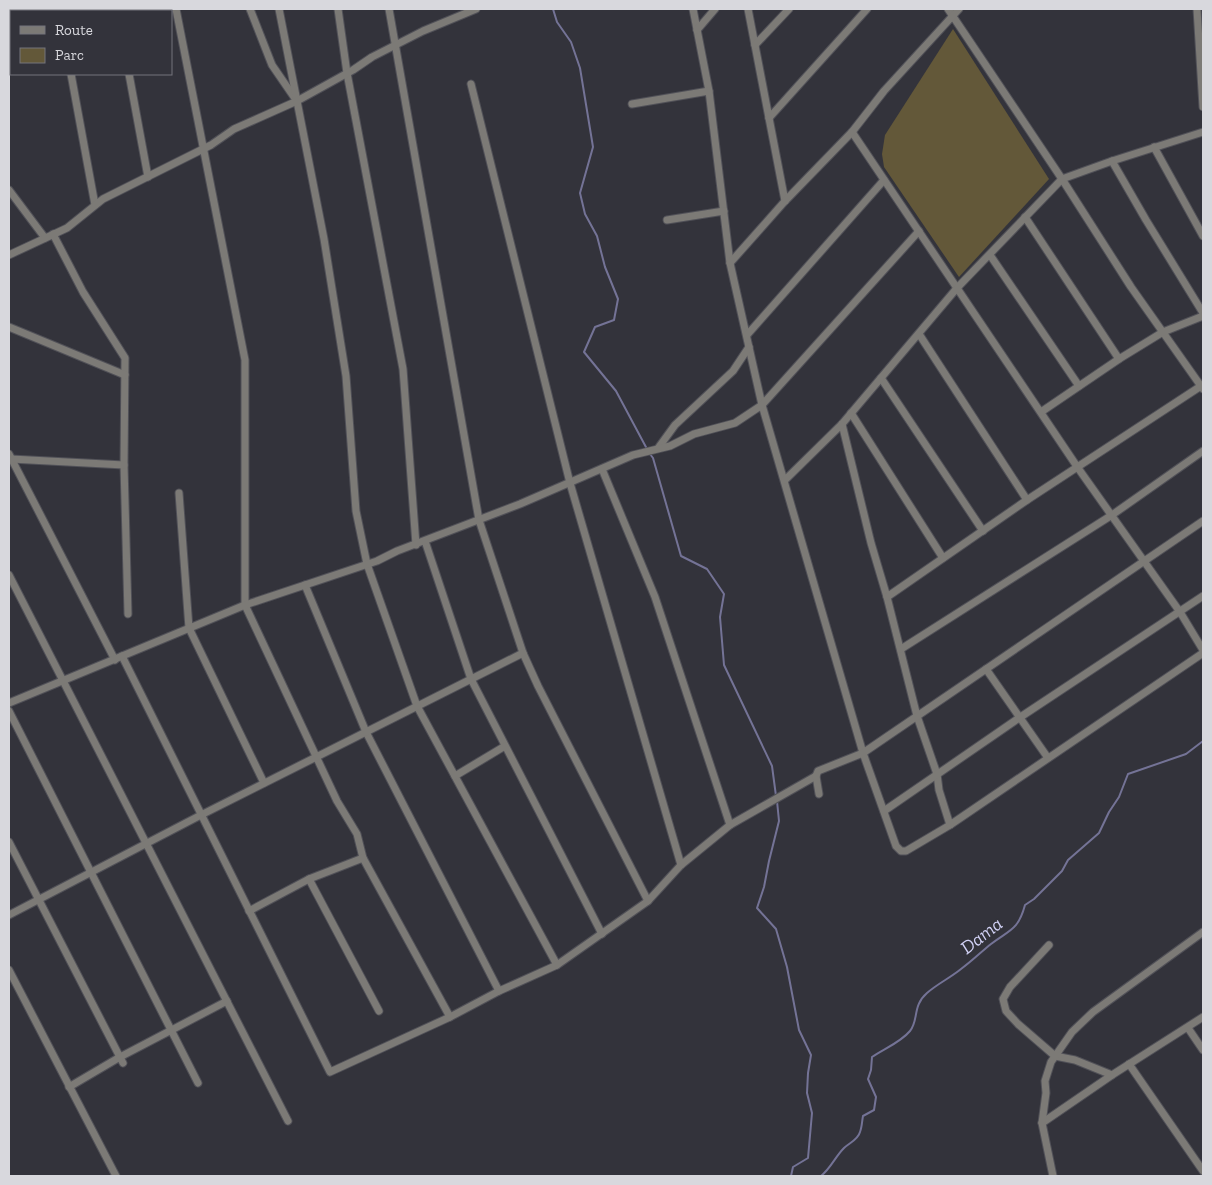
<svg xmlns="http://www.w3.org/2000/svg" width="1212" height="1185" viewBox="0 0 1212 1185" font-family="'Zilla Slab',serif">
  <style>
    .green { fill: #635839 }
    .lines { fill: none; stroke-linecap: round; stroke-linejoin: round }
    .stream { stroke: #747396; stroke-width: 2 }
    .minor-casing { stroke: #515158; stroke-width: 9 }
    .minor { stroke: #7c7a76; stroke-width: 7 }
    .labels { text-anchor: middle; stroke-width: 4; stroke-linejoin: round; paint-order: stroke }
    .water-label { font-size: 19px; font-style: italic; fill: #d2d2f6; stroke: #33333b }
  </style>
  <rect width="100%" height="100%" fill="#33333b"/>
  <polygon class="green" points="953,29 1049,179 959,277 884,167 882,154 885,135"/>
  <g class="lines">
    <g class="stream">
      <polyline points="553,9 557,22 571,42 580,68 593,147 580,193 585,214 597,236 605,267 618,299 614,320 595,327 584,352 616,391 647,449"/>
      <polyline points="650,454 653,458 681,556 707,569 724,594 720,617 724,665 772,766 776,796"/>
      <polyline points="777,801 779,821 769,861 764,887 757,908 776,929 787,967 799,1030 811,1055 808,1073 807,1093 812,1113 808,1158 793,1167 791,1176"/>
      <path d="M821 1176C831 1168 835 1157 844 1148 849 1143 858 1140 860 1132 862 1127 862 1121 863 1116L874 1110 876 1097 868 1079 871 1070 872 1057C884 1049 901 1042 910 1031 919 1020 912 1006 927 993 937 984 950 978 961 969 972 961 981 952 991 944 1009 930 1018 931 1025 905L1034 899 1062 871 1068 860 1099 833 1109 812 1119 797 1128 774 1186 754 1203 741"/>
    </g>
    <g class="minor-casing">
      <g id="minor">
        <polyline points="59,9 60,11"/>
        <polyline points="118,9 118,11"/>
        <polyline points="176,9 245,360 245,605 337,801 357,834 363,858 450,1017"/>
        <polyline points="250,9 272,65 294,97"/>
        <polyline points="279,9 324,239 346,376 356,511 367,564 417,706 557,965"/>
        <polyline points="338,9 347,73 403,369 416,545"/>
        <polyline points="389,9 479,520 523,653 538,686 648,901"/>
        <polyline points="693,9 709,91 730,263 762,405 863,753 896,846 901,851 906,851 950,825 1203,653"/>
        <polyline points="748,9 785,201"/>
        <polyline points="948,9 1062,179 1131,287 1203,389"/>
        <polyline points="1197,9 1203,107"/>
        <polyline points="33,11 49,9"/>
        <polyline points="9,15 11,15"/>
        <polyline points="697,30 715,9"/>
        <polyline points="755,45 789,9"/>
        <polyline points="71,74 95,205"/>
        <polyline points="129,74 148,177"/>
        <polyline points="471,84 570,483 681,865"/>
        <polyline points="632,104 709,91"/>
        <polyline points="769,118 867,9"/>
        <polyline points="852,132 1078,468 1180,612 1203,650"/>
        <polyline points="1154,147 1203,236"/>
        <polyline points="1112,161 1146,220 1203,313"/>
        <polyline points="9,190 45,238"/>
        <polyline points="1025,217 1119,359"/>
        <polyline points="667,220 724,211"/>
        <polyline points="53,234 83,292 125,358 124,465 128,614"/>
        <polyline points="9,255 67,228 103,199 211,145 234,129 297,101 353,70 372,57 423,31 476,9"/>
        <polyline points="990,255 1079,386"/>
        <polyline points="730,263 785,201 852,132 884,91 959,9"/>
        <polyline points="9,327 125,375"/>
        <polyline points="919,334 1027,500"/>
        <polyline points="747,335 884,180"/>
        <polyline points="881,378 983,531"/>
        <polyline points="1041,412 1119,359 1163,332 1203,316"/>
        <polyline points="851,413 943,558"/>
        <polyline points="842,424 871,543 887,597 917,716 937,774 939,790 950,825"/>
        <polyline points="659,447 675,425 733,371 749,347"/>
        <polyline points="9,454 115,660"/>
        <polyline points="11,459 124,465"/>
        <polyline points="602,469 655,597 730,825"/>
        <polyline points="785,480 842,424 957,288 1062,179 1112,161 1203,132"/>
        <polyline points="179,493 189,628 264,783"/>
        <polyline points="425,541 471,679 602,934"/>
        <polyline points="9,575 288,1121"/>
        <polyline points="305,585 366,732 499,991"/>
        <polyline points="887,597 1027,500 1201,386"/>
        <polyline points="901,649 1112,515 1203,451"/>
        <polyline points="122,656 330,1072 450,1017 499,991 557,965 648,901 681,865 730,825 816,776"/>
        <polyline points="986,669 1048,758"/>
        <polyline points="9,703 245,605 377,561 397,551 520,504 633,455 670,446 694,434 735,423 762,405 919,231"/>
        <polyline points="9,711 198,1083"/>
        <polyline points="455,776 505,746"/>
        <polyline points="819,794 816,776 818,771 863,753 1203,521"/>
        <polyline points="884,811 1019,718 1203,596"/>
        <polyline points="9,842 123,1063"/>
        <polyline points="309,879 379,1011"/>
        <polyline points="249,911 309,879 363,858"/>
        <polyline points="9,915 201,815 523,653"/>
        <polyline points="1049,945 1010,987 1003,999 1006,1011 1018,1024 1055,1056 1075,1060 1112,1075"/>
        <polyline points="9,970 116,1176"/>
        <polyline points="1188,1028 1203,1050"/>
        <polyline points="1129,1064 1203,1171"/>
        <polyline points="69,1087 120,1057 227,1001"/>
        <polyline points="1042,1123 1112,1075 1203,1017"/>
        <polyline points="1053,1176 1042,1123 1046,1093 1045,1081 1051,1062 1072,1032 1093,1012 1203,932"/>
      </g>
    </g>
    <use href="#minor" class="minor"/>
  </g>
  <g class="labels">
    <g class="water-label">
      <text transform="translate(981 935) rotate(-38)" y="7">Dama</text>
    </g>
  </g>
  <rect width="1212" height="1185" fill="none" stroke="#d8d8dd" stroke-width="20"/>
  <rect x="10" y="10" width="162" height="65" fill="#33333b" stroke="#75757c"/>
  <rect x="20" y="26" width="25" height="8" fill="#7c7a76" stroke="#75757c"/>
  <text x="55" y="35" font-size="15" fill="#d8d8dd">Route</text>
  <rect x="20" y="48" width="25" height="15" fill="#635839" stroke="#75757c"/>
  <text x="55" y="60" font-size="15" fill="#d8d8dd">Parc</text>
</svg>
